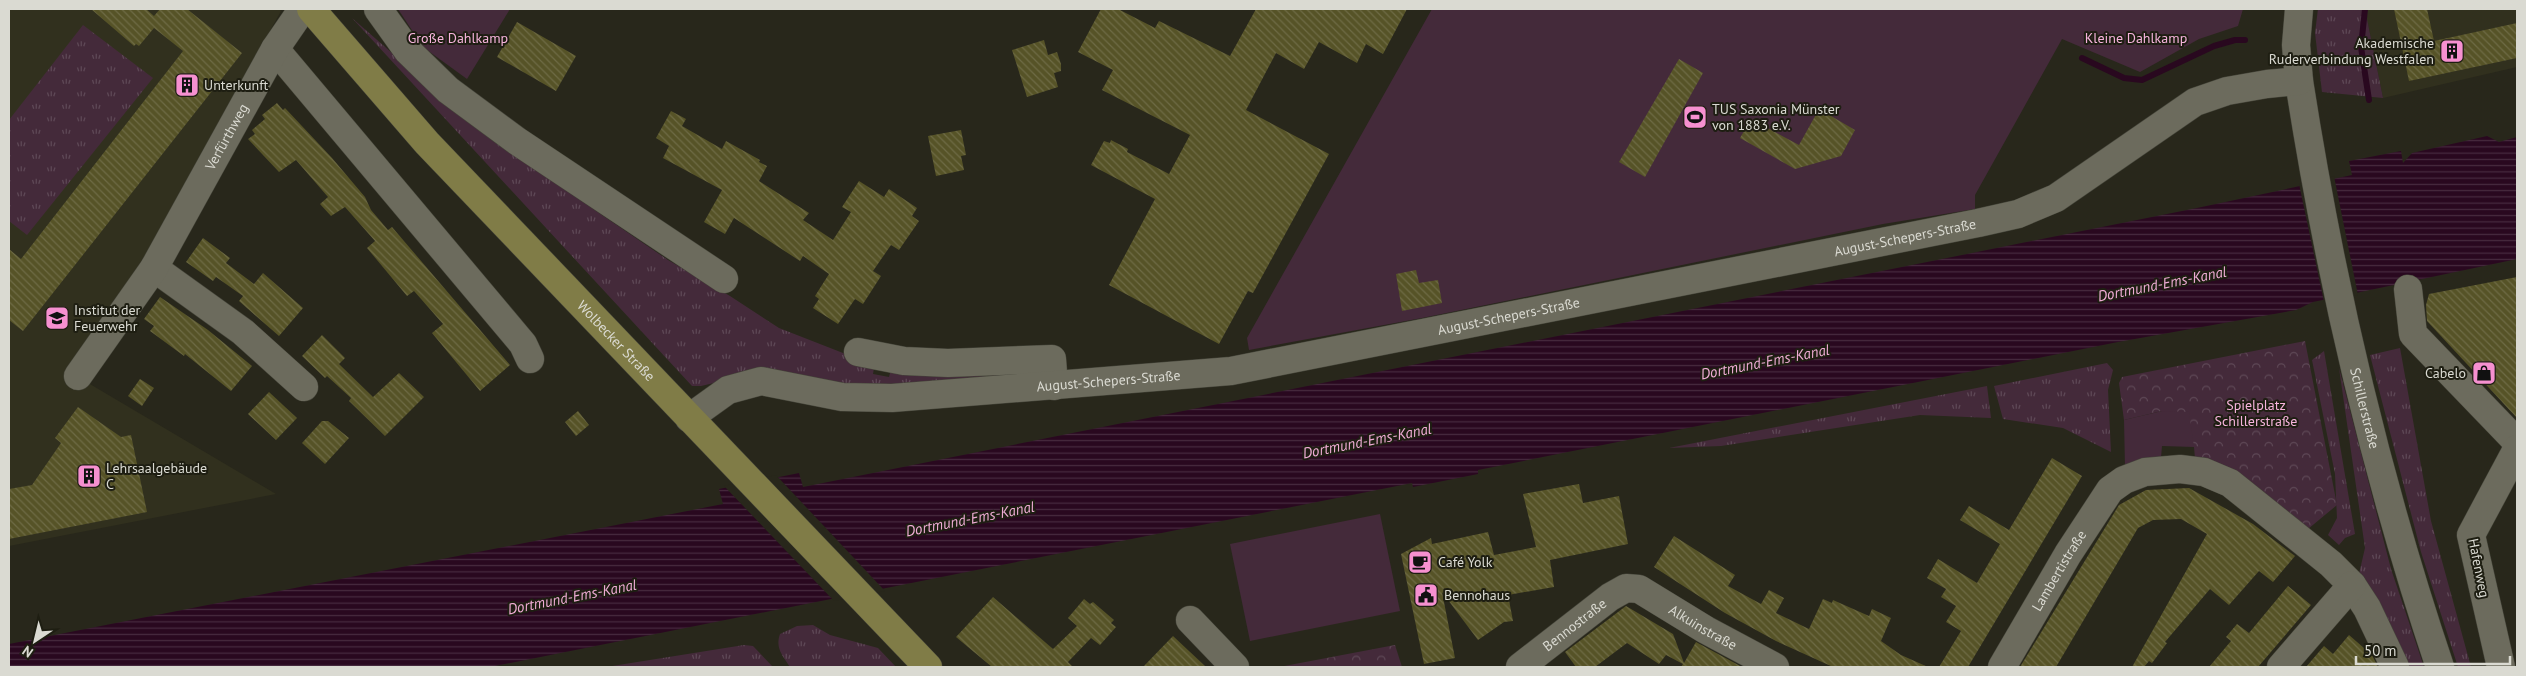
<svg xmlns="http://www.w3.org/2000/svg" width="2526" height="676" viewBox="0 0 2526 676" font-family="'PT Sans',sans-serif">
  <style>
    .built { fill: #31301e }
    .grass { fill: url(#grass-tufts) }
    .park { fill: url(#park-crowns) }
    .garden { fill: #442a3a }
    .water { fill: url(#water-rules) }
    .pier { fill: #28271b }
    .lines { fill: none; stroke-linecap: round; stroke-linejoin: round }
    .stream { stroke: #29081f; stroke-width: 6 }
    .building { fill: url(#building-back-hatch) }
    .minor-casing { stroke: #45453a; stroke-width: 29 }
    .major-casing { stroke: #45453a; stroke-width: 29 }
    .minor { stroke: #6c6b5d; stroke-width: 28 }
    .major { stroke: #807c47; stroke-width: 28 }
    .labels { text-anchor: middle; stroke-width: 4; stroke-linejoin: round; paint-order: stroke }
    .park-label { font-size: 14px; fill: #f7b4dd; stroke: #1e1e12 }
    .poi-label { font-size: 14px; fill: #dadad2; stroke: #1e1e12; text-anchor: start }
    .street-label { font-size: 14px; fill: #dadad2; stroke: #1e1e12 }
    .water-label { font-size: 15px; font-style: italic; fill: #efacd5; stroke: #1e1e12 }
  </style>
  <defs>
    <pattern id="grass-tufts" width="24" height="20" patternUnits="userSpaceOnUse" patternTransform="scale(1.25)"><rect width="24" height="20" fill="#442a3a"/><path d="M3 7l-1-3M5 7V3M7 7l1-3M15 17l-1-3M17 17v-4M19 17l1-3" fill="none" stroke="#5e4856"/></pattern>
    <pattern id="park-crowns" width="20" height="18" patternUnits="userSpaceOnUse" patternTransform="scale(1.25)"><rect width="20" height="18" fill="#442a3a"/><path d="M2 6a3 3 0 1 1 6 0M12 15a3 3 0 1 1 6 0" fill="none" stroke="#5e4856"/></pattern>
    <pattern id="water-rules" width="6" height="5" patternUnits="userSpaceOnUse" patternTransform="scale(1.25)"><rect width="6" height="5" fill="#29081f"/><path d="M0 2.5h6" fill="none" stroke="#472b3f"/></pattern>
    <pattern id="building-back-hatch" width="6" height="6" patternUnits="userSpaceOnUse" patternTransform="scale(1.25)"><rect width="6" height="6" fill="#565327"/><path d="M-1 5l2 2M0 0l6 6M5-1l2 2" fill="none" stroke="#6e6b45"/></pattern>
  </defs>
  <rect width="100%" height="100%" fill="#28271b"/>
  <g class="built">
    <polygon points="9,9 279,9 281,11 78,377 276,494 9,546"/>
    <polygon points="2365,9 2517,9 2517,67 2383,98"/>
  </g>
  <g class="grass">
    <polygon points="2318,9 2365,9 2383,98 2322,92 2315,33"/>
    <polygon points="352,18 489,138 668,260 730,296 779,328 843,353 875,361 873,374 889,377 892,365 1049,373 891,387 718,382 701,386 692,386"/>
    <polygon points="83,25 153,78 27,235 9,221 9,120"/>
    <polygon points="2400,348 2431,521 2471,667 2458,667 2421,552 2370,355"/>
    <polygon points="2324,351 2355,534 2345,538 2339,545 2328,535 2337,518 2335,474 2312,360"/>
    <polygon points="2107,363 2113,370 2108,390 2111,452 2063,428 2003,419 1994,386"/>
    <polygon points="2339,368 2391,569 2424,667 2409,667 2388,619 2359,574 2365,548"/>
    <polygon points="1987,386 1991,418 1920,415 1721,446 1669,448"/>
    <path d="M813 625 830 635 878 648 896 667H790C783 656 775 648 780 634L797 626Z"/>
    <polygon points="744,645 753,646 773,667 606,667"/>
  </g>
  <g class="park">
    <path d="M2305 341 2337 505 2308 529C2272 500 2241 468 2195 458L2194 447 2162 411 2124 420 2119 383 2122 377Z"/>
    <polygon points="1395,645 1402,667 1279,667"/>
  </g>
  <g class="garden">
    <polygon points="398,9 510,9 467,79 423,47"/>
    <polygon points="1432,9 2243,9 2238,26 2199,39 2140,72 2062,39 1975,195 1975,209 1883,224 1422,318 1249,350 1247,338"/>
    <polygon points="2162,411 2189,412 2194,447 2162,446 2161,458 2125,468 2124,420"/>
    <polygon points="1380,514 1400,611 1250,641 1230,544"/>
  </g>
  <polygon class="water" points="2487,136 2499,142 2517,137 2517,259 2313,302 2296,310 2118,342 1478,470 1478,474 1413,487 1412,483 490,667 9,667 9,644 723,504 719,489 799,473 803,487 2197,208 2352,175 2349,161 2401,151 2403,163 2412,153"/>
  <g class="pier">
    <polygon points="2334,176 2358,295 2324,302 2299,184"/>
    <polygon points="776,475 885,591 834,601 724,486"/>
  </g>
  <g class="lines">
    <g class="stream">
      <polyline points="2365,9 2361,47 2369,100"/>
      <polyline points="2082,58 2124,78 2142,80 2214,46 2235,40 2245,40"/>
    </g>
  </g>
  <g class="building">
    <polygon points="91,9 146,9 154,16 160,9 187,9 242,53 23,331 9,320 9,249 21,259 183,51 154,28 139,46 136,44 134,46"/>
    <polygon points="1101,9 1118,9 1155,28 1159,21 1230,56 1256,9 1407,9 1383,54 1366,44 1357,63 1319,42 1304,69 1276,53 1246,110 1329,154 1253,293 1248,291 1219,344 1109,285 1155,199 1091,165 1104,141 1110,143 1111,140 1128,149 1127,152 1169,174 1190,135 1102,90 1113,70 1078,52"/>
    <polygon points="2394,9 2427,9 2434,41 2517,23 2517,58 2409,81"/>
    <polygon points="517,22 576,56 556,91 497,57"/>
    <polygon points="1044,40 1048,55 1057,52 1061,64 1061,71 1054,73 1058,87 1027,97 1012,50"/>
    <polygon points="1679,59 1703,73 1645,177 1619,162"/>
    <polygon points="277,103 283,110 285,108 332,158 365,197 371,210 388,230 392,227 510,365 480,391 432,333 443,324 414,291 407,296 367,248 375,241 345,207 331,216 320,204 328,197 296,160 279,172 248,139 255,134 252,130 265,119 262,115"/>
    <polygon points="1819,109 1855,130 1841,156 1795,169 1740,138 1751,119 1799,145"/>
    <polygon points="671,111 686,119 682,126 722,149 726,141 760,160 759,162 767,166 759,181 809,213 803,220 833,240 851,212 842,207 859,181 884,197 889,189 917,208 912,216 919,221 899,250 891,245 873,271 881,276 863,304 855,299 838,324 813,308 819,299 815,296 829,274 803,256 800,261 734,218 725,234 704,222 722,190 663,158 669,146 656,138"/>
    <polygon points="961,130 966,155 961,156 964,170 936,176 928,136"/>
    <polygon points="203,238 230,258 226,263 254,284 263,273 303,308 279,336 239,301 243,296 216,277 213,281 186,262"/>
    <polygon points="1416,270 1419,283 1438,280 1442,303 1402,311 1396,274"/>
    <polygon points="2517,277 2517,418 2427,321 2426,305 2429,294"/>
    <polygon points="160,297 208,330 252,366 231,391 185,354 184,356 150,331 154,326 144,319"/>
    <polygon points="322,335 345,358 339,364 373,397 399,373 424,397 385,436 349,401 351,398 327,376 325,378 302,356"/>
    <polygon points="140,379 154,388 142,406 128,396"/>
    <polygon points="269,392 297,418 276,440 248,414"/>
    <polygon points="78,407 121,437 131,435 147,512 9,539 9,489 32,485 61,443 55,438"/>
    <polygon points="578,411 589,425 576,436 565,422"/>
    <polygon points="322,421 328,421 349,438 325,464 302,443"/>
    <polygon points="2052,458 2082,476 1968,667 1939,667 1961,631 1946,622 1956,606 1941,597 1946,589 1927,578 1938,559 1977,583 2000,544 1960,520 1969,506 2009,530"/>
    <polygon points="1579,484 1583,503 1619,496 1628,544 1550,560 1554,587 1508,595 1513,621 1504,622 1478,640 1442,592 1455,658 1424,664 1401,554 1431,538 1432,544 1488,532 1494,555 1536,547 1523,494"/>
    <polygon points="2189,488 2253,524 2295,556 2273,582 2259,571 2229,605 2210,589 2165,642 2167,643 2152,663 2149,661 2144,667 2132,667 2207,534 2181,519 2153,520 2138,528 2056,667 2020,667 2119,505 2146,490"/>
    <polygon points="1674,536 1735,575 1728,586 1761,604 1769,590 1784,598 1776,613 1809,629 1823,599 1832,603 1833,600 1869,616 1872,609 1891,618 1881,641 1901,655 1928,667 1833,667 1776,641 1725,613 1654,567"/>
    <polygon points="2288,586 2311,605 2258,667 2209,667 2231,641 2226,637 2237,624 2249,633"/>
    <polygon points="993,597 1053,649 1077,626 1068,618 1084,599 1090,604 1093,602 1114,620 1111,623 1116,627 1100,645 1091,638 1068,662 1073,667 992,667 956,637"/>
    <polygon points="1626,606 1673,634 1684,663 1696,642 1742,667 1681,667 1683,664 1666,655 1659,664 1627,643 1595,667 1576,667 1565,652"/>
    <polygon points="2349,635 2372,655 2378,667 2306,667 2324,646 2333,654"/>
    <polygon points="1173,636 1206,667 1143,667"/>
  </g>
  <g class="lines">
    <g class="minor-casing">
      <g id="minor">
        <polyline points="378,9 408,51 448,90 517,141 724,279"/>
        <path id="s1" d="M2299 9 2296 45 2299 81C2330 280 2376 477 2440 667"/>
        <polyline points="275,49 523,344 530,359"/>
        <polyline points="154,268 243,332 304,387"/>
        <polyline points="2408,289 2413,334 2517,442"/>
        <polyline points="858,352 904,361 948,363 1052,359 1054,386"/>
        <path id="s2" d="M78 376 154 268 275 49 297 17 306 9"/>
        <path id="s3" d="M689 418 728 390 761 381 842 397 892 398 1231 371 1978 223 2018 214 2056 198 2195 102 2227 91 2267 84 2299 81"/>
        <polyline points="1190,620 1235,667"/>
        <path id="s4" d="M1520 667 1610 597 1626 588 1639 589 1706 630 1775 667"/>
        <path id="s5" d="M2002 667 2068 554 2110 490 2124 480 2145 472 2180 469 2204 472 2230 483 2331 564 2352 585 2367 608 2395 667"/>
        <polyline points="2281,667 2352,585"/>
        <polyline points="2501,667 2471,535 2517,449"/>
      </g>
    </g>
    <g class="major-casing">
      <g id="major">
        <path id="s6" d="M311 9 427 143 928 667"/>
      </g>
    </g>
    <use href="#minor" class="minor"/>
    <use href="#major" class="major"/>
  </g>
  <defs>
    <g id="building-square" transform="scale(1.25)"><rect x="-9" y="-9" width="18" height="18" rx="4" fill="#f690d0" stroke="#1e1e12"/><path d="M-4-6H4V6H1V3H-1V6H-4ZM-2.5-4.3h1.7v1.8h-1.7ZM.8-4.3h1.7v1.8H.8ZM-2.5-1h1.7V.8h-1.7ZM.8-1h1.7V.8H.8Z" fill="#111"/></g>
    <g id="stadium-square" transform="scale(1.25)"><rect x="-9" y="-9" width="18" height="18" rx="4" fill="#f690d0" stroke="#1e1e12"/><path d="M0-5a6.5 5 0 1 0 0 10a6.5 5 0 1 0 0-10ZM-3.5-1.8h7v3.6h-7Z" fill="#111"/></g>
    <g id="university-square" transform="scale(1.25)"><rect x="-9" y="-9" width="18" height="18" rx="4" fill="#f690d0" stroke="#1e1e12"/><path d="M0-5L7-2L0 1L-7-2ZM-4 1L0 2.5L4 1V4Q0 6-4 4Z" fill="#111"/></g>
    <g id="shop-square" transform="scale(1.25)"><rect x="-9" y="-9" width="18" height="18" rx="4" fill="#f690d0" stroke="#1e1e12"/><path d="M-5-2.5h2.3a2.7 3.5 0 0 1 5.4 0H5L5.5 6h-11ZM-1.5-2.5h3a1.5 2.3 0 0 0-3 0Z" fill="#111"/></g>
    <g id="cafe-square" transform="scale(1.25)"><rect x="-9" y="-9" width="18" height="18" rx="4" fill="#f690d0" stroke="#1e1e12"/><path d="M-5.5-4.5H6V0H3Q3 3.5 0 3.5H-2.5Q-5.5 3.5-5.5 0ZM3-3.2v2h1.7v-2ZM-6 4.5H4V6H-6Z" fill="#111"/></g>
    <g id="civic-square" transform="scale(1.25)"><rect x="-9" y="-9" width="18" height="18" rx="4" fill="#f690d0" stroke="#1e1e12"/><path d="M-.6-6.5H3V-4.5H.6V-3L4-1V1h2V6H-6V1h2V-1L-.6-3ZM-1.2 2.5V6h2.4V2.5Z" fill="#111"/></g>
  </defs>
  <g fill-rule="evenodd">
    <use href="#building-square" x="2452" y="51"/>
    <use href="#building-square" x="187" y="85"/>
    <use href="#stadium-square" x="1695" y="117"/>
    <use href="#university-square" x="57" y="318"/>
    <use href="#shop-square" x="2484" y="373"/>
    <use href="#building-square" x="89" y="476"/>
    <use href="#cafe-square" x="1420" y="562"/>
    <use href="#civic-square" x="1426" y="595"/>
  </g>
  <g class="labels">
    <g class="park-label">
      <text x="458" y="43">Große Dahlkamp</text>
      <text x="2136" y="43">Kleine Dahlkamp</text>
      <text x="2256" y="410">Spielplatz<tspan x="2256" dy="16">Schillerstraße</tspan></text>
    </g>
    <g class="poi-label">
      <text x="2434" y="48" text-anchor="end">Akademische<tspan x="2434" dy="16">Ruderverbindung Westfalen</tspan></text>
      <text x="204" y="90">Unterkunft</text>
      <text x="1712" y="114">TUS Saxonia Münster<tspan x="1712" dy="16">von 1883 e.V.</tspan></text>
      <text x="74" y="315">Institut der<tspan x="74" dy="16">Feuerwehr</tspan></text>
      <text x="2466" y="378" text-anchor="end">Cabelo</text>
      <text x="106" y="473">Lehrsaalgebäude<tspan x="106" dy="16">C</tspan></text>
      <text x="1438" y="567">Café Yolk</text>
      <text x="1444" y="600">Bennohaus</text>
    </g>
    <g class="street-label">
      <text dy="5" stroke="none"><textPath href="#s2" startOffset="282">Verfürthweg</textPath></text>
      <text dy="5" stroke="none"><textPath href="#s3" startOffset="1242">August-Schepers-Straße</textPath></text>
      <text dy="5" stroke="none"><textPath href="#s3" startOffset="838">August-Schepers-Straße</textPath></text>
      <text dy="5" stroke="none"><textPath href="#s6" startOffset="451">Wolbecker Straße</textPath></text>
      <text dy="5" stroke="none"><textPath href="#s3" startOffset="432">August-Schepers-Straße</textPath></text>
      <text dy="5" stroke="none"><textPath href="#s1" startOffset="406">Schillerstraße</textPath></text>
      <text transform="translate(2479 568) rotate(79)" y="5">Hafenweg</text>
      <text dy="5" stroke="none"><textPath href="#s5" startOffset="112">Lambertistraße</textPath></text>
      <text dy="5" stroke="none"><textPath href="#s4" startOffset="69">Bennostraße</textPath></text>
      <text dy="5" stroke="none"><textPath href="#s4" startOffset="220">Alkuinstraße</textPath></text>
    </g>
    <g class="water-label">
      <text transform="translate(2162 284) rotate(-11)" y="5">Dortmund-Ems-Kanal</text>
      <text transform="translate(1765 362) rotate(-11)" y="5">Dortmund-Ems-Kanal</text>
      <text transform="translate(1367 441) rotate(-11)" y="5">Dortmund-Ems-Kanal</text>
      <text transform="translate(970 519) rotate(-11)" y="5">Dortmund-Ems-Kanal</text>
      <text transform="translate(572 597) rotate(-11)" y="5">Dortmund-Ems-Kanal</text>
    </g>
  </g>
  <rect width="2526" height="676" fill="none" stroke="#dadad2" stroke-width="20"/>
  <g transform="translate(35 641) rotate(215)" stroke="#1e1e12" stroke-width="4" paint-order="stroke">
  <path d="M0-4L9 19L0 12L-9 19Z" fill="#dadad2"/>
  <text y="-8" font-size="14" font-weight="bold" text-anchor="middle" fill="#dadad2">N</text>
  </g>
  <path d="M2356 656v8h154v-8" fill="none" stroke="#dadad2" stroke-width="2.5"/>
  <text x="2364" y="656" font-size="15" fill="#dadad2" stroke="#1e1e12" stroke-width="4" paint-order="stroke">50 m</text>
</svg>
